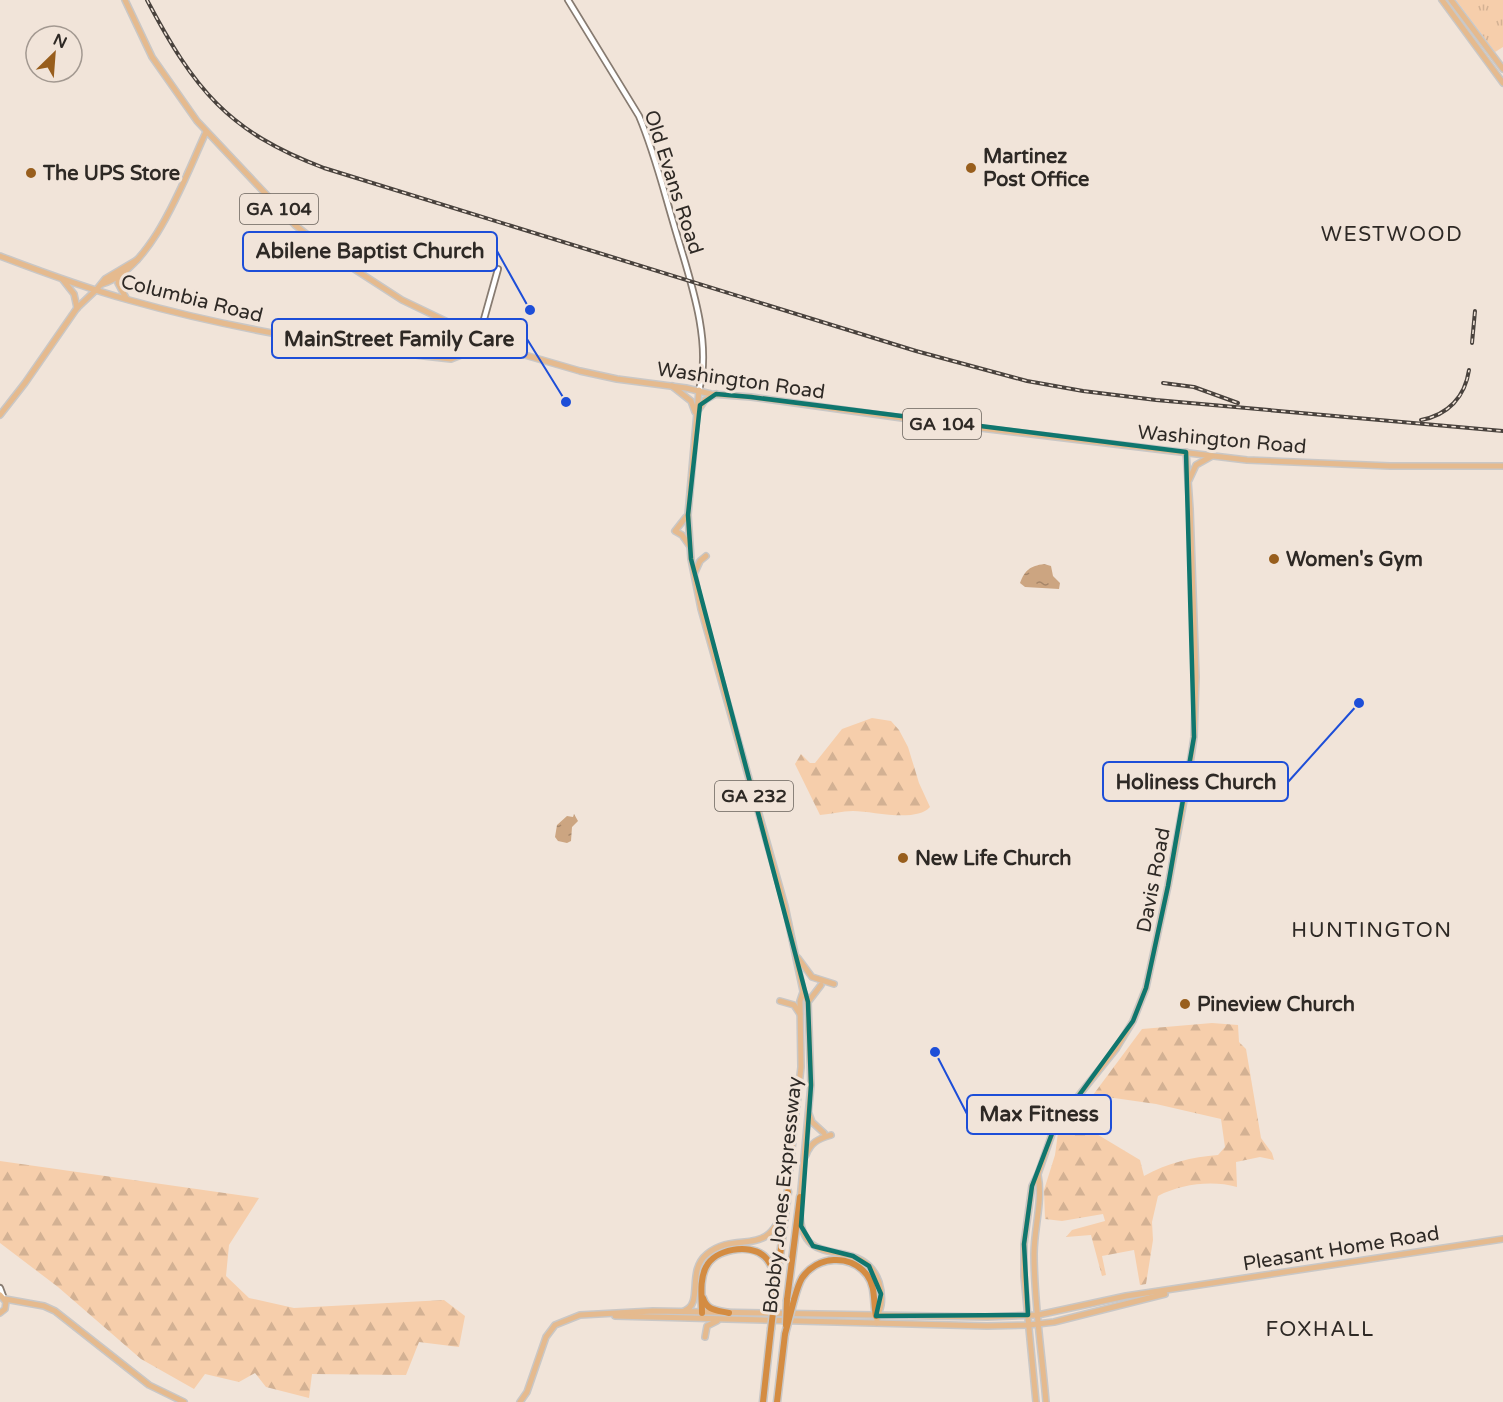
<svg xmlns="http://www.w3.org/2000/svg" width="1503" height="1402" viewBox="0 0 1503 1402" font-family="'Varela Round',sans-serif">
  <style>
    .forest { fill: url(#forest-firs) }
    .park { fill: url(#park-tufts) }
    .water { fill: url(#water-ripples) }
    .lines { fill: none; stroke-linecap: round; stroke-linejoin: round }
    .minor-casing { stroke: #877b71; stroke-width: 8 }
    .major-casing { stroke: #c9c7c6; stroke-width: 8 }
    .highway-casing { stroke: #c9c7c6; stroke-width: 9 }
    .minor { stroke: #fff; stroke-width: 4.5 }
    .major { stroke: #e5ba8e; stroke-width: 5 }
    .highway { stroke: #d48c42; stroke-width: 6 }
    .rail-casing { stroke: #49423d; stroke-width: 4 }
    .rail { stroke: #f1e4d9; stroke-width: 1.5; stroke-dasharray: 4.5; stroke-linecap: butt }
    .highway-bridge-casing { stroke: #c9c7c6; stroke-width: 9; stroke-linecap: butt }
    .highway-bridge { stroke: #d48c42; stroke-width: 6 }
    .marked { fill: none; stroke: #0f766e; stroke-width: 4.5; stroke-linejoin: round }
    .poi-dot { fill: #985e1d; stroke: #f1e4d9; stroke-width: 2 }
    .labels { text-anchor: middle; stroke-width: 6; stroke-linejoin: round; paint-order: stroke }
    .shield { fill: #f1e4d9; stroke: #68615b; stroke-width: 1.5 }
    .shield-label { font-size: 18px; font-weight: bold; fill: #2e2925 }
    .poi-label { font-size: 20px; font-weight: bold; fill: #2e2925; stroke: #f1e4d9; text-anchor: start }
    .street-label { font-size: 20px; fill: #2e2925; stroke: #f1e4d9 }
    .neighbourhood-label { font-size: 21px; letter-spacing: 1.5px; fill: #2e2925; stroke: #f1e4d9 }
    .leader { fill: none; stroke: #1d4ed8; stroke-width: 2 }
    .callout-dot { fill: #1d4ed8; stroke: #f1e4d9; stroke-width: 2 }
    .callout { fill: #f1e4d9; stroke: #1d4ed8; stroke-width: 2 }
    .callout-label { font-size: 21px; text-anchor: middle; font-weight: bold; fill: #2e2925 }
  </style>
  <defs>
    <pattern id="forest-firs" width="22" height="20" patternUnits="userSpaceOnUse" patternTransform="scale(1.5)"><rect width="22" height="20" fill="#f6ceab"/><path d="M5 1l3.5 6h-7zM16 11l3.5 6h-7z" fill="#d3b193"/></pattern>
    <pattern id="park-tufts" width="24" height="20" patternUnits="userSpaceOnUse" patternTransform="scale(1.5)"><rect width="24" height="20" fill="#f6ceab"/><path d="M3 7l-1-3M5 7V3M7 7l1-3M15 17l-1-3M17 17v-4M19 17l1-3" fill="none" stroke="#d3b193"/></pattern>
    <pattern id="water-ripples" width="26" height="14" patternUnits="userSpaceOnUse" patternTransform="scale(1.5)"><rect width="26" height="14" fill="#cca581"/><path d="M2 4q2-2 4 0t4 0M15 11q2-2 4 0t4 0" fill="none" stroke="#a68669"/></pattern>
  </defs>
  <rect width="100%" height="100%" fill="#f1e4d9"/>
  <g class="forest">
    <path d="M872 718 891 721 899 730 908 747 919 783 930 807C916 823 872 811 853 811 842 811 831 814 820 815L795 764 801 754 810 763H815L842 729Z"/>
    <path d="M1212 1023 1238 1025 1239 1042 1246 1049 1261 1138 1272 1153 1274 1160 1260 1157 1236 1162 1237 1187C1212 1180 1181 1184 1158 1196L1152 1222 1153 1240 1146 1284 1140 1285 1134 1250 1102 1256 1106 1275 1102 1276 1091 1235 1066 1237 1072 1230 1105 1221 1103 1214 1062 1221 1045 1219 1044 1190 1055 1155 1058 1133 1069 1125 1076 1106 1090 1111 1085 1127 1140 1160 1144 1176C1167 1163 1192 1157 1218 1155L1225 1147 1221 1119 1156 1104 1093 1095 1142 1029Z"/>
    <polygon points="0,1161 259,1198 229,1245 226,1276 249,1298 294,1308 444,1300 465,1316 459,1347 419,1342 406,1375 312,1374 309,1398 266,1387 255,1373 239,1382 205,1374 194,1389 141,1359 58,1287 0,1243"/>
  </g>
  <polygon class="park" points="1456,0 1503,0 1503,47 1495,52"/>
  <g class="water">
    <path d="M1044 564 1051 566 1053 576 1060 583 1059 589 1025 587 1020 583C1025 570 1030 566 1044 564Z"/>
    <polygon points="574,814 578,821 572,827 571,841 567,843 558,841 555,837 557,825 567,816 573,817"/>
  </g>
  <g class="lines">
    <g class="minor-casing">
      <g id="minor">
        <path d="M568 0 639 116C654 151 663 188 674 225 688 274 713 340 699 390"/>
        <polyline points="479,337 498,269"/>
        <polyline points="0,1288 3,1296"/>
      </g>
    </g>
    <g class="major-casing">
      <g id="major">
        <polyline points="125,0 152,57 197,121 295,225 334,256 402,300 479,337 518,353 580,371 617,379 686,388 711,394 751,397 938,423 1247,460 1390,466 1503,466"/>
        <polyline points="1442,0 1503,83"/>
        <polyline points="1451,0 1503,69"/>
        <path d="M0 256C42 272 85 288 129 300 235 330 342 347 451 359L471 351 479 337"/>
        <polyline points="119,275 118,283 126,298"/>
        <polyline points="63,280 74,294 77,308"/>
        <path d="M102 284C153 269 185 177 206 132"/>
        <polyline points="672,386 691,401 695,412"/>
        <polyline points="699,390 688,515 691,559 701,609 785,906 803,991 808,1002 811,1085 800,1200"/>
        <polyline points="699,409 705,400 716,394"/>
        <polyline points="0,415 25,383 77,308 97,289 105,279 137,260"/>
        <polyline points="1189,480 1196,465 1212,456"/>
        <polyline points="686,517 675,531 682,535 689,545"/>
        <polyline points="695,572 700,561 706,556"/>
        <polyline points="798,958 812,977 834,984"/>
        <polyline points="780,1001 794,1005 800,1014"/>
        <polyline points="808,1002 821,985"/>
        <polyline points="809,1114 812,1122 824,1133"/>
        <path d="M806 1155C811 1142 818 1139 831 1135"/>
        <path d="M1038 1175C1043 1201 1034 1228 1034 1254 1034 1303 1042 1353 1046 1402"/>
        <polyline points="787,1194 801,1067 800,1001 803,992"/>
        <path d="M800 1212C801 1276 861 1232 879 1282 881 1289 882 1298 881 1305 880 1312 876 1315 877 1323"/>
        <polyline points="0,1295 6,1302 5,1309 0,1313"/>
        <polyline points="5,1299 44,1306 55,1311 149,1385 184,1402"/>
        <path d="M684 1311C704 1304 686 1271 707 1254 738 1229 768 1261 784 1206"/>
        <polyline points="615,1316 987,1326 1029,1325 1054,1322 1165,1294"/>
        <polyline points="705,1337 707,1326 717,1321"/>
        <polyline points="520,1402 527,1392 546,1337 555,1325 580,1315 653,1311 987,1317 1038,1315 1126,1296 1503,1239"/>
        <polyline points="1036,1402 1024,1276 1024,1244 1032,1186 1038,1174 1053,1131 1067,1110 1116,1049 1133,1021 1146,988 1168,886 1187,784 1194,737 1196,677 1190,509 1186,452"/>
      </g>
    </g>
    <g class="highway-casing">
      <g id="highway">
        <path d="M703 1298C707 1311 717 1310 729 1313"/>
        <polyline points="787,1300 800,1197"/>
        <path d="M794 1300C796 1293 798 1285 802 1278 817 1256 850 1253 867 1275 876 1287 873 1302 876 1316"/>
        <polyline points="774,1304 788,1192"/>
        <path d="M702 1313C702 1298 699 1280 706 1267 715 1249 749 1243 764 1256 771 1262 774 1272 777 1280"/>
        <polyline points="763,1402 771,1329"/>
        <polyline points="777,1402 785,1334"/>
      </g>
    </g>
    <use href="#minor" class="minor"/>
    <use href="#major" class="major"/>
    <use href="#highway" class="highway"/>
    <g class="rail-casing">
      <g id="rail">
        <path d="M147 0C194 89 228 132 324 168L916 351 1027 381 1083 391 1156 400 1503 431"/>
        <polyline points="1472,343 1475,311"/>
        <polyline points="1163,383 1194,387 1238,403"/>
        <path d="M1421 420C1448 415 1465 397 1469 370"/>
      </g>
    </g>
    <use href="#rail" class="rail"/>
    <g class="highway-bridge-casing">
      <g id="highway-bridge">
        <polyline points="786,1325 787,1300"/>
        <polyline points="771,1329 774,1304"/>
        <polyline points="785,1334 794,1300"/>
      </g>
    </g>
    <use href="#highway-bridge" class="highway-bridge"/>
  </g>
  <path class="marked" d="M716 394 751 397 1186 452 1194 737 1168 886 1146 988 1133 1021 1053 1131 1032 1186 1024 1244 1028 1315 876 1316 881 1294 869 1266 853 1256 813 1246 801 1226 811 1085 808 1002 691 559 688 515 700 405Z"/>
  <g class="poi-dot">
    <circle cx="971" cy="168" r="6"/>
    <circle cx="31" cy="173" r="6"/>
    <circle cx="1274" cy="559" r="6"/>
    <circle cx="903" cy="858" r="6"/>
    <circle cx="1185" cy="1004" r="6"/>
  </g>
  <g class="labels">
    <g class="shield">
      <rect x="240" y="194" width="78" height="30" rx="4.5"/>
      <rect x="903" y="409" width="78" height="30" rx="4.5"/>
      <rect x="715" y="781" width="78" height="30" rx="4.5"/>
    </g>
    <g class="shield-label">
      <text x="279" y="215">GA 104</text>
      <text x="942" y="430">GA 104</text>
      <text x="754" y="802">GA 232</text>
    </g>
    <g class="poi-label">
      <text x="983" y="163">Martinez<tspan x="983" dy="23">Post Office</tspan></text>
      <text x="43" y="180">The UPS Store</text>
      <text x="1286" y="566">Women's Gym</text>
      <text x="915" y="865">New Life Church</text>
      <text x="1197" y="1011">Pineview Church</text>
    </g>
    <g class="street-label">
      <text transform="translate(674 182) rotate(72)" y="7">Old Evans Road</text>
      <text transform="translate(192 298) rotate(14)" y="7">Columbia Road</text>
      <text transform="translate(741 380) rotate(8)" y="7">Washington Road</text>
      <text transform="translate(1222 439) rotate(5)" y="7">Washington Road</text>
      <text transform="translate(1153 880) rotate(-79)" y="7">Davis Road</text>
      <text transform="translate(782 1195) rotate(-84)" y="7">Bobby Jones Expressway</text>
      <text transform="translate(1341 1248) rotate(-9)" y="7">Pleasant Home Road</text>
    </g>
    <g class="neighbourhood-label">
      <text x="1392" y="241">WESTWOOD</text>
      <text x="1372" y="937">HUNTINGTON</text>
      <text x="1320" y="1336">FOXHALL</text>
    </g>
  </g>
  <path class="leader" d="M530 310L497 251M566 402L527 339M1359 703L1288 782M935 1052L967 1114"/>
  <g class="callout-dot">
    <circle cx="530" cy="310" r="6"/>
    <circle cx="566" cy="402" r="6"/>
    <circle cx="1359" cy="703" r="6"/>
    <circle cx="935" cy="1052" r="6"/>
  </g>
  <g class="callout">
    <rect x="243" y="232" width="254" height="39" rx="6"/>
    <rect x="272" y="319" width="255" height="39" rx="6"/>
    <rect x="1103" y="762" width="185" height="39" rx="6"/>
    <rect x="967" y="1095" width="144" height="39" rx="6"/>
  </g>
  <g class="callout-label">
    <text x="370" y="258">Abilene Baptist Church</text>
    <text x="399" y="346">MainStreet Family Care</text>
    <text x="1196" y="789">Holiness Church</text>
    <text x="1039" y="1121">Max Fitness</text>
  </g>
  <g transform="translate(54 54) rotate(25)"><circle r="28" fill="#f1e4d9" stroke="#a39991" stroke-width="1.5"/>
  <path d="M0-4.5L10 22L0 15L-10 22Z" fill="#985e1d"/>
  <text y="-9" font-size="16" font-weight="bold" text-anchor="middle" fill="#2e2925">N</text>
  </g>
</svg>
